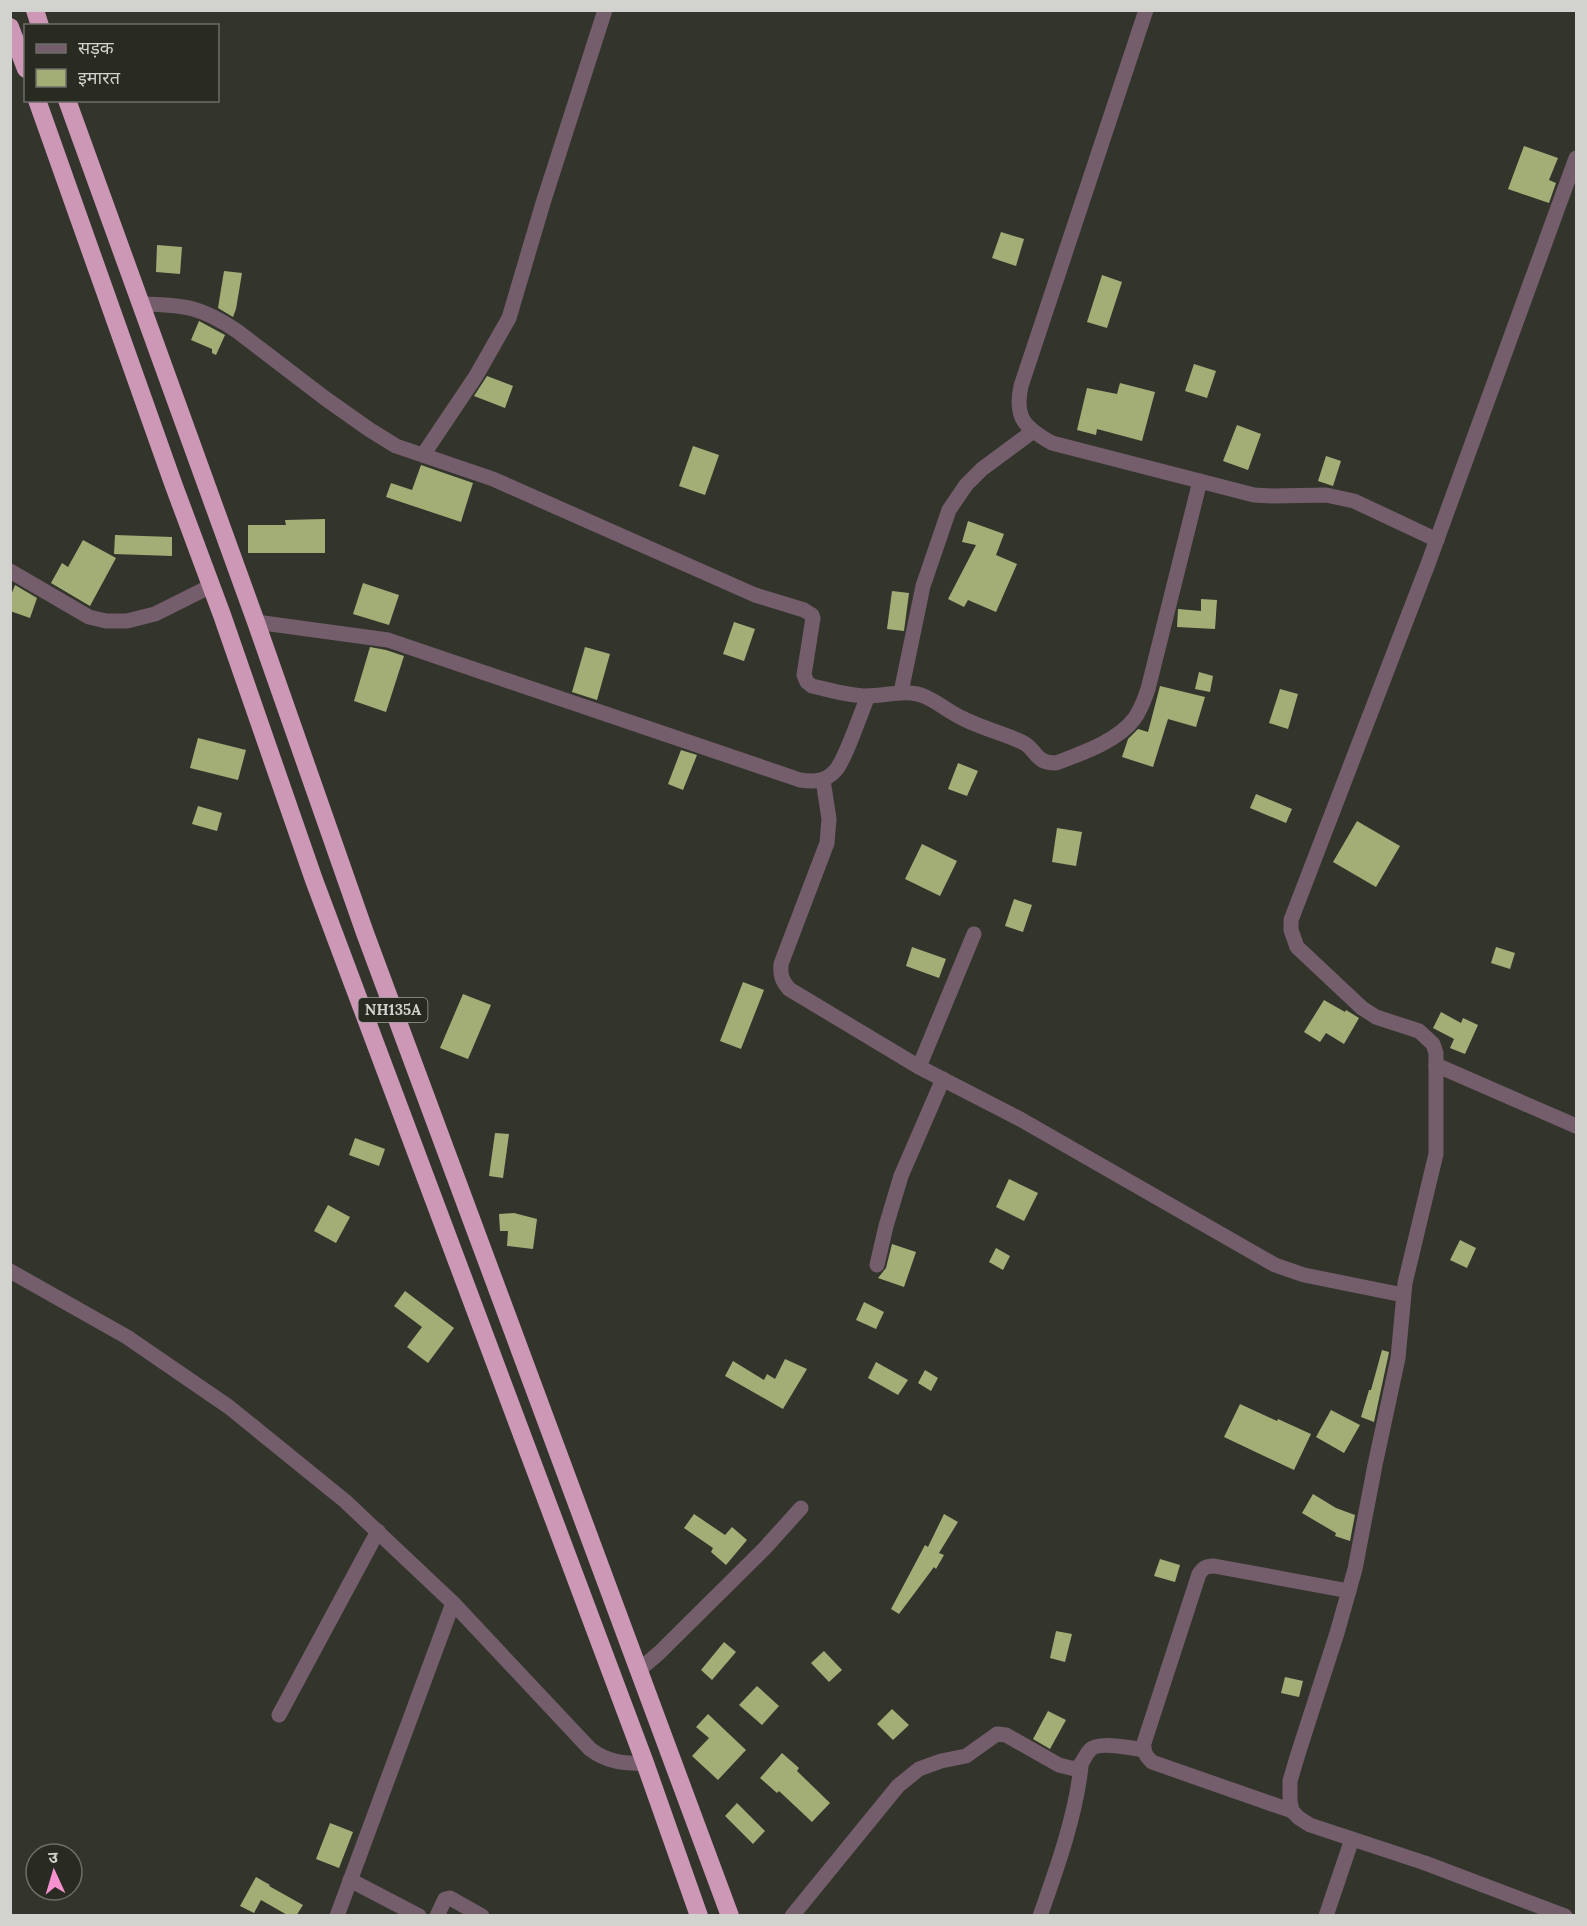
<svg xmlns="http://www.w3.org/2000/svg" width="1587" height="1926" viewBox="0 0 1587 1926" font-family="Lora,'Noto Sans Devanagari',serif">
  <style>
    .building { fill: #a3ae76 }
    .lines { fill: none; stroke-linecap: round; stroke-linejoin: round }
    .minor { stroke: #755e6b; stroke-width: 15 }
    .highway { stroke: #cd97b6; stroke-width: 18 }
    .labels { text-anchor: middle; stroke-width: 6; stroke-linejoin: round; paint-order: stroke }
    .shield { fill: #292b23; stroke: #9fa19b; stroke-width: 1.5 }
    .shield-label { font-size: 15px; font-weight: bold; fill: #d2d3ce }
  </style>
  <rect width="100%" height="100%" fill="#33352d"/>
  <g class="building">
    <polygon points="1524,146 1558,158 1549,180 1556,183 1549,203 1508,189"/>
    <polygon points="1001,232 1024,239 1016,266 992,258"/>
    <polygon points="157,245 182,247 180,274 156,272"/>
    <polygon points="224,271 242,273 236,309 233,317 218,308"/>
    <polygon points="1102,275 1122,282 1107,328 1087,322"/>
    <polygon points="199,321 225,335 216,355 212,353 212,349 191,340"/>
    <polygon points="1194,364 1216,371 1207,398 1185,391"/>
    <polygon points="487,376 513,386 505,408 474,396"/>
    <polygon points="1120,383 1155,392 1142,441 1097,429 1096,435 1077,430 1087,388 1117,394"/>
    <polygon points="1237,425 1261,434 1248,470 1223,461"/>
    <polygon points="693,446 719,455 705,495 679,486"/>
    <polygon points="1326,456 1341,461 1333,486 1318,481"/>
    <polygon points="421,465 473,483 461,522 386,497 391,483 412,490"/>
    <polygon points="325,519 325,553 248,553 248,525 286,525 285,520"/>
    <polygon points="968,521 1004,534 996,555 1017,564 996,612 968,600 964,607 948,599 976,545 962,542"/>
    <polygon points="115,535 172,537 172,556 114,554"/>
    <polygon points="83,540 116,558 90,606 51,583 62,563 68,567"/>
    <polygon points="363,583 399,595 389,625 353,614"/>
    <polygon points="15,585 37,598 30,618 10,611 10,598"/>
    <polygon points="892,591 909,593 904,631 887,629"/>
    <polygon points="1201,599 1217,600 1215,629 1177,627 1178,609 1201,611"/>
    <polygon points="734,622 755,629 744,661 723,654"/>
    <polygon points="370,647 386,650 404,656 386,712 354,701"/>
    <polygon points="585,647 610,654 597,700 572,692"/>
    <polygon points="1199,672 1213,676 1210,692 1195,689"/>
    <polygon points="1160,686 1205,697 1196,727 1168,719 1153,767 1122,757 1128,739 1138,729 1148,732"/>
    <polygon points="1280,689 1298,694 1288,729 1269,723"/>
    <polygon points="198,738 246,750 238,780 190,768"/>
    <polygon points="681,750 697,755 683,790 668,784"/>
    <polygon points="958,763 978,771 967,796 948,789"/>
    <polygon points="1256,794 1292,809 1286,823 1250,808"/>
    <polygon points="198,806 222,813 217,831 192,824"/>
    <polygon points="1357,821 1400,846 1376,887 1333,862"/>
    <polygon points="1057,828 1082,832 1076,866 1052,862"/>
    <polygon points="922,844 957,861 940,896 905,879"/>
    <polygon points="1014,899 1032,905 1023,932 1005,926"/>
    <polygon points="912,947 946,959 939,978 906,966"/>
    <polygon points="1496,947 1515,953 1510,969 1491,963"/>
    <polygon points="743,982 764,990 741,1049 720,1041"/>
    <polygon points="463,994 491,1005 468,1059 440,1048"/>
    <polygon points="1324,1000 1345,1012 1346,1010 1359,1018 1344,1044 1326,1033 1320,1042 1304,1032"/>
    <polygon points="1441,1012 1461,1023 1463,1018 1478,1025 1465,1054 1450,1048 1454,1039 1433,1028"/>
    <polygon points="495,1133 509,1134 503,1178 489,1176"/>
    <polygon points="355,1138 385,1149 379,1166 349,1155"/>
    <polygon points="1009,1179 1038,1193 1024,1221 996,1207"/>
    <polygon points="328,1205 350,1217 336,1243 314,1231"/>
    <polygon points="514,1213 537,1219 533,1249 507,1246 508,1231 500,1231 499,1214"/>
    <polygon points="1460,1240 1476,1248 1467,1268 1450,1260"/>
    <polygon points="892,1244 916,1252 904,1287 878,1278 886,1268"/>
    <polygon points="996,1248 1010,1256 1003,1270 989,1262"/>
    <polygon points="405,1291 454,1328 428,1363 407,1347 422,1327 394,1306"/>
    <polygon points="864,1302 884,1312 876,1329 856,1320"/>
    <polygon points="1382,1350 1389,1352 1388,1357 1374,1422 1361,1417 1369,1390 1371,1390"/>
    <polygon points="785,1359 807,1369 783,1409 725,1376 733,1361 764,1380 767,1374 775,1379"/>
    <polygon points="876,1362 908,1380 898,1395 868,1378"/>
    <polygon points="925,1370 938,1378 931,1391 918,1383"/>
    <polygon points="1240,1404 1277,1421 1278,1419 1311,1434 1294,1470 1224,1437"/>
    <polygon points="1331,1410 1360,1425 1344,1453 1316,1437"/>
    <polygon points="1313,1494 1336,1508 1355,1515 1350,1541 1335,1536 1336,1533 1302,1513"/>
    <polygon points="694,1514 725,1535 732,1527 747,1540 726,1565 711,1552 713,1548 684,1528"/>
    <polygon points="944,1514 958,1522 939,1553 944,1555 936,1569 934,1567 899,1614 891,1609 925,1545 928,1547"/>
    <polygon points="1160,1559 1180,1565 1175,1582 1154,1576"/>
    <polygon points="1056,1631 1072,1634 1065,1662 1050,1658"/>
    <polygon points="724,1642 736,1652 712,1680 701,1670"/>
    <polygon points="824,1651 842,1670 829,1682 811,1663"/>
    <polygon points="1285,1677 1303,1681 1299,1697 1281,1693"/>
    <polygon points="757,1686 779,1706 762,1725 739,1705"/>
    <polygon points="892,1709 909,1725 893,1740 877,1724"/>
    <polygon points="1048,1711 1066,1720 1050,1749 1033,1739"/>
    <polygon points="708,1714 746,1750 718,1780 692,1756 709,1738 696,1727"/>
    <polygon points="782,1753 799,1768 797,1771 830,1803 812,1822 779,1791 777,1793 760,1778"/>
    <polygon points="737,1803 765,1831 753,1844 725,1816"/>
    <polygon points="330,1823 353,1832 339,1868 316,1859"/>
    <polygon points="256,1877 270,1885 269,1886 303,1905 296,1916 289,1916 261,1900 254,1913 240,1906"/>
  </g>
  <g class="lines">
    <g class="minor">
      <path d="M1146 10 1021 386C1014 418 1025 428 1052 443L1254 495 1274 496 1326 495 1354 501 1437 540"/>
      <path d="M141 304C184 305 200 306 237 331L326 399 370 430 396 446 493 479 755 595 804 610 812 615 813 618 804 675 807 682 812 686C830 690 849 696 867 696 888 696 906 688 926 697 939 703 949 712 962 718 981 728 1003 733 1022 742 1037 749 1034 763 1056 763 1080 754 1118 741 1134 719 1141 710 1144 700 1148 689L1200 481"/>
      <polyline points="423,455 476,376 509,318 543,203 605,10"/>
      <polyline points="10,571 89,617 106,621 127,621 155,614 211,586"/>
      <path d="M256 622 388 640 800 780C813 782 825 782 835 771 845 761 861 712 868 696"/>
      <polyline points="901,692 923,586 949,510 966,485 982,469 1032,432"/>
      <path d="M823 780 829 819 827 843 781 964C780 975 782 981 789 989L919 1067"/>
      <polyline points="974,934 919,1067 1020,1119 1275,1265 1304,1275 1403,1295"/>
      <polyline points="1436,1065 1576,1126"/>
      <polyline points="877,1265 886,1226 901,1176 943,1079"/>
      <path d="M10 1271 127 1337 229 1407 345 1501 453 1603 590 1749C607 1762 624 1764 645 1763"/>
      <polyline points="639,1670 659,1653 765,1548 801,1508"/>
      <polyline points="279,1715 378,1531"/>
      <path d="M1292 1811 1152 1762C1146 1756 1143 1752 1144 1743L1199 1574C1203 1568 1206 1566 1214 1566L1349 1591"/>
      <polyline points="350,1880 419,1916"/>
      <polyline points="337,1916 453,1603"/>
      <polyline points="437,1916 445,1899 450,1898 482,1916"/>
      <path d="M792 1916 898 1786 919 1769 941 1761 966 1756 997 1734 1006 1735 1059 1765 1075 1769C1084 1764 1083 1757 1090 1750 1098 1741 1132 1748 1144 1750"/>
      <path d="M1040 1916C1057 1868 1076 1815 1081 1766"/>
      <polyline points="1326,1916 1352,1839"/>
      <polyline points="1565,1916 1425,1863 1310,1825 1299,1818 1292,1811 1290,1801 1290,1781 1298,1754 1337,1633 1355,1569 1375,1465 1398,1358 1405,1283 1436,1154 1436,1053 1433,1044 1419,1031 1376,1017 1362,1008 1297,947 1291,930 1291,920 1428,564 1576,158"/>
    </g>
    <g class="highway">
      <polyline points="35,10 40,26"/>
      <polyline points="10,27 26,69"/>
      <polyline points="37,100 174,486 222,615 314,880 645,1763 699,1916"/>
      <polyline points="67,100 256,622 365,933 730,1916"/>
    </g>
  </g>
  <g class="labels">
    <rect class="shield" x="358.5" y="998" width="69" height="24" rx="4.5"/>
    <g class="shield-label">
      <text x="393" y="1015">NH135A</text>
    </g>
  </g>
  <rect width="1587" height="1926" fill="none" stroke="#d2d3ce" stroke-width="24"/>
  <rect x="24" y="24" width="195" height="78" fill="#292b23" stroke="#6d6e67" stroke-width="1.5"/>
  <rect x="36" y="44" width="30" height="9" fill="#755e6b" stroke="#6d6e67" stroke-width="1.5"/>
  <text x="78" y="54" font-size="18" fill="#d2d3ce">सड़क</text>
  <rect x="36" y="69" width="30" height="18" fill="#a3ae76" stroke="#6d6e67" stroke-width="1.5"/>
  <text x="78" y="84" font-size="18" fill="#d2d3ce">इमारत</text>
  <g transform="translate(54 1872) rotate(356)"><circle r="28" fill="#292b23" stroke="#6d6e67" stroke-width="1.5"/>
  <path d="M0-4.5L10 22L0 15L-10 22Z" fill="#f690cf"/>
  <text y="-9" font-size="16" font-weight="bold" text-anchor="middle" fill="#d2d3ce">उ</text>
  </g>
</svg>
